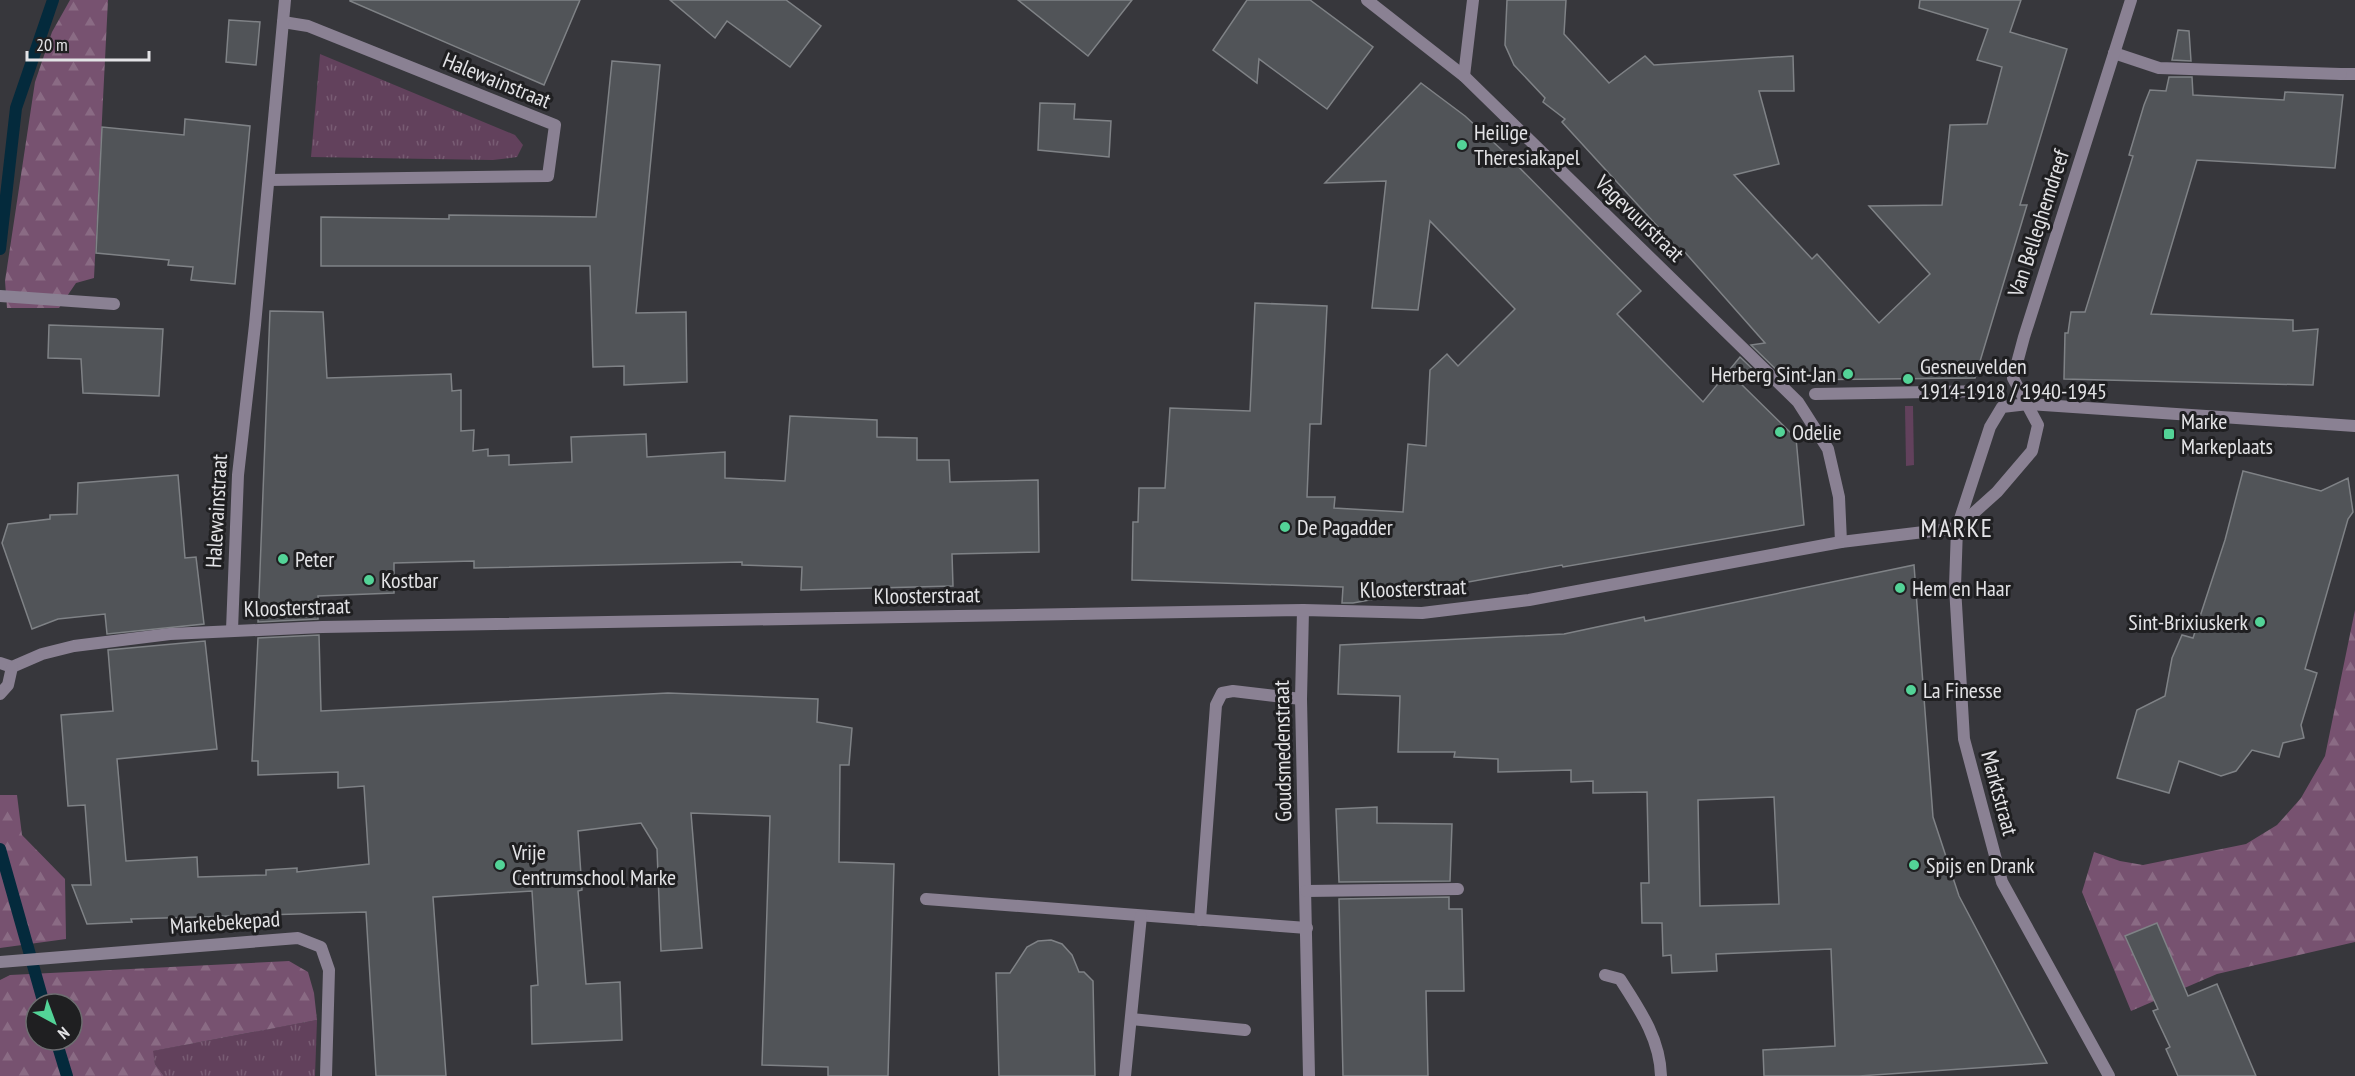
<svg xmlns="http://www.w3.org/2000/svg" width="2355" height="1076" viewBox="0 0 2355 1076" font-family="'PT Sans Narrow',sans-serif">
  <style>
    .grass { fill: url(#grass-tufts) }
    .forest { fill: url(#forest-firs); fill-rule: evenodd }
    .garden { fill: #62415c }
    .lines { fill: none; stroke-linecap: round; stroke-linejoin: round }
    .stream { stroke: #042a3c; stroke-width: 12 }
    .building { fill: #515458; stroke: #7f8286; stroke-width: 1.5; fill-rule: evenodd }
    .lane { stroke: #8a8193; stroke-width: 12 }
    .street { stroke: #8a8193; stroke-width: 12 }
    .poi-dot { fill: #53d397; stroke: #1f1f21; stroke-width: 2 }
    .labels { text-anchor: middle; stroke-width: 6; stroke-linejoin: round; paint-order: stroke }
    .street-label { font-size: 22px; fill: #e3e3e6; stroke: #1f1f21 }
    .poi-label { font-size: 22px; fill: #e3e3e6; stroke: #1f1f21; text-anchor: start }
    .quarter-label { font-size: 26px; letter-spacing: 1.5px; fill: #e3e3e6; stroke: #1f1f21 }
  </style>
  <defs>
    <pattern id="grass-tufts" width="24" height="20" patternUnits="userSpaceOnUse" patternTransform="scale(1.5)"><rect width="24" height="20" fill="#62415c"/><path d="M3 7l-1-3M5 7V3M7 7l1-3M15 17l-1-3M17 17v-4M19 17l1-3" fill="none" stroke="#785c73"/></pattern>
    <pattern id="forest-firs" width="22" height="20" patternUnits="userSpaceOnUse" patternTransform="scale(1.5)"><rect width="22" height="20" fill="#775270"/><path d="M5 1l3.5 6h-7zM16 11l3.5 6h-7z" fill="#8a6b84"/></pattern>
  </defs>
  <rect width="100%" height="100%" fill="#37373c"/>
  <g class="grass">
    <polygon points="320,54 515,135 523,145 517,157 493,160 311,157"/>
    <polygon points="317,1020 315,1076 164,1076 155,1064 152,1051"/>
  </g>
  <g class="forest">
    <polygon points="70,0 108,0 94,278 76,283 59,308 7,308 5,281 35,82 52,32"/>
    <polygon points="2355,610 2355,942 2217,974 2131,1011 2082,892 2094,852 2120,861 2143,865 2246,844 2277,825 2301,798 2325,756"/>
    <polygon points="0,795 17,795 22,835 65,879 66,939 0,948"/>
    <path d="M289 961 308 972 314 993 317 1020 153 1051 155 1064 164 1076H0V980L10 975ZM36 1004H72V1040H36Z"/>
  </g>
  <polygon class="garden" points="1905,406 1913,406 1914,465 1906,466"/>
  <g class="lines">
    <g class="stream">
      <polyline points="0,249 16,108 53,0"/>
      <polyline points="0,849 44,1004"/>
      <polyline points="56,1040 67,1076"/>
    </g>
  </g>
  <g class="building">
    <polygon points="580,0 544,85 350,1 350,0"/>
    <polygon points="670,0 786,0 821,26 790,67 727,21 715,38"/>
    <polygon points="1018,0 1132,0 1088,56"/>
    <polygon points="1247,0 1310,0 1373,47 1327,109 1259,59 1257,83 1213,50"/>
    <polygon points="1507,0 1566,0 1564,34 1609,83 1645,56 1654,65 1793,56 1794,91 1759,91 1779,164 1734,175 1812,259 1817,254 1879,323 1930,274 1869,206 1942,205 1950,125 1987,124 2002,67 1977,60 1988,29 1919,8 1920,0 2021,0 2010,32 2067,49 2020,205 2027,205 1975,378 1787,380 1751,345 1765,343 1682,249 1680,251 1562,122 1565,119 1543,102 1545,98 1514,65 1505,45"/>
    <polygon points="229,20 260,22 256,65 226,62"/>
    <polygon points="2178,30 2189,31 2191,61 2172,60"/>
    <polygon points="612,61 660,65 636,313 686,312 687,382 624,385 624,366 593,367 590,266 321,266 321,217 449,219 449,215 596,217"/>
    <polygon points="2169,77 2192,77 2193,95 2284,100 2285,92 2343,95 2335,168 2197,160 2151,314 2293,320 2293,331 2318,329 2313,385 2064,379 2065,333 2068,333 2071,312 2085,312 2133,156 2129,155 2144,105 2150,90 2166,91"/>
    <polygon points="1421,83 1465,116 1503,151 1641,291 1617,314 1703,402 1740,357 1764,380 1738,381 1796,438 1804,525 1563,567 1562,565 1353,603 1342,603 1343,587 1132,580 1133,522 1138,522 1139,488 1165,488 1170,408 1250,411 1255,303 1327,306 1321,424 1310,424 1307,497 1335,497 1334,508 1403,512 1408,444 1426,446 1430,370 1447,354 1458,366 1515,309 1430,221 1418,310 1372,308 1386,181 1325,183"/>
    <polygon points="1040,103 1075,104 1074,119 1111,121 1109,157 1038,150"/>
    <polygon points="185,119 250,126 235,284 191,280 193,267 168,265 169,260 96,253 102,127 184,135"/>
    <polygon points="270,311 323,312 327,378 451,374 452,391 461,390 461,431 474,430 473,451 488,449 488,456 509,455 509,465 572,462 571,437 646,434 647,457 725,452 725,478 785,481 790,416 877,420 877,437 917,438 917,460 949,460 950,482 1038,480 1039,552 952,554 953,586 801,590 802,567 742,565 742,562 474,568 474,561 394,563 394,593 318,596 318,619 258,622"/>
    <polygon points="49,325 163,329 159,396 83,393 81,359 48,358"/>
    <polygon points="2243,471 2321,491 2348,478 2353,512 2348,519 2305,669 2317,673 2301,725 2304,738 2283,743 2279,757 2252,750 2236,771 2221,776 2179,761 2169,793 2117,778 2137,710 2165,696 2172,658 2182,635 2193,638 2225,540"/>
    <polygon points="178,475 185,558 196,557 204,624 107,634 105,614 58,619 32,629 2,543 8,524 50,519 50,515 77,514 78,483"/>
    <path d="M1914 565 1933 817 1959 896 2047 1063 1859 1076H1764L1763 1050 1835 1046 1831 949 1716 954 1717 971 1672 973 1671 955 1663 956 1662 923H1642L1641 883H1649L1647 792 1593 793V781L1571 782V770L1498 772V759L1454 757 1455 752H1398L1400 696 1338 694 1340 645 1564 634 1644 617 1645 621ZM1774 797 1779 904 1700 906 1698 800Z"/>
    <polygon points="319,635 321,711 668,693 818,699 817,722 852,728 849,765 840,765 839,862 894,864 888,1076 828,1076 828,1067 762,1065 770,816 691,813 702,948 661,951 657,849 641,823 578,831 582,890 578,891 586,984 620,982 622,1040 532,1044 531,986 538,985 532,891 433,897 446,1076 376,1076 366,912 131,919 132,922 87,924 72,885 91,885 85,805 68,806 61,715 113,711 108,650 205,641 217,749 117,759 126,861 197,857 198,877 266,875 266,870 297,868 297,872 369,864 364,786 338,788 338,772 258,775 258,761 252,761 258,638"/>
    <polygon points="1377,807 1377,823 1452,824 1450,881 1339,882 1336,809"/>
    <polygon points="1449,897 1449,909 1462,909 1464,991 1426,991 1428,1076 1343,1076 1339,899"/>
    <polygon points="2157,923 2188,996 2217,984 2256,1076 2178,1076 2166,1049 2170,1047 2153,1011 2158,1009 2125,936"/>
    <polygon points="1051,940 1062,944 1072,955 1079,972 1084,972 1093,981 1095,1076 999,1076 996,973 1010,973 1027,947 1038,941"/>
  </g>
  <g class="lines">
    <g class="lane">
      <polyline points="2341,74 2355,74"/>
      <polyline points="0,296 114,304"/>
      <polyline points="926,899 1307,928"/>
      <polyline points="1200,920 1216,705 1222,693 1233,691 1301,699"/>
      <polyline points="0,962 298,938 321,947 329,970 326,1076"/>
      <path d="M1605 975 1620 979C1640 1010 1660 1039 1661 1076"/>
      <polyline points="1131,1019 1245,1030"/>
      <polyline points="1125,1076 1141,916"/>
    </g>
    <g class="street">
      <polyline points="1367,0 1464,76 1798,402 1828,449 1839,497 1841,542"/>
      <polyline points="2114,53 2159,68 2341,74"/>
      <polyline points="1464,76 1473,0"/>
      <polyline points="269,180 548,176 555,125 308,26 283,22"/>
      <polyline points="1815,394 1988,391"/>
      <polyline points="1303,610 1301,699 1309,1076"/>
      <polyline points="232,630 238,475 255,325 285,0"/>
      <polyline points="0,663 12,667 42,654 74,646 170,634 322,627 1303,610 1422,613 1529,600 1841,542 1957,528 1997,492 2032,451 2038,425 2013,378 2024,337 2131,0"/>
      <polyline points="0,694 8,685 12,667"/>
      <polyline points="1306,891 1458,889"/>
      <polyline points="2109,1076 2002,882 1964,739 1955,587 1957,528 1990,427 2002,407 2028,404 2355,426"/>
    </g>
  </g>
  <g class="poi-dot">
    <circle cx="1462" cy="145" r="6"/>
    <circle cx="1848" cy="374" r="6"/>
    <circle cx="1908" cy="379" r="6"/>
    <circle cx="1780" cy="432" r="6"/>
    <rect x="2163" y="428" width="12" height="12" rx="3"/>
    <circle cx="1285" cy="527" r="6"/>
    <circle cx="283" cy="559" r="6"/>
    <circle cx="369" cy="580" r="6"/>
    <circle cx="1900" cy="588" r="6"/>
    <circle cx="2260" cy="622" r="6"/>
    <circle cx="1911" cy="690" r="6"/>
    <circle cx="500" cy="865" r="6"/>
    <circle cx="1914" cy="865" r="6"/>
  </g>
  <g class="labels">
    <g class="street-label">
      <text transform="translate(497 80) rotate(22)" y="8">Halewainstraat</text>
      <text transform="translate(1640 218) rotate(44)" y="8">Vagevuurstraat</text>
      <text transform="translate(2038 223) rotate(-72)" y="8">Van Belleghemdreef</text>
      <text transform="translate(216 511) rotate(-87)" y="8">Halewainstraat</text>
      <text transform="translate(1413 588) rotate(-2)" y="8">Kloosterstraat</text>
      <text transform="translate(927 595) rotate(-1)" y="8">Kloosterstraat</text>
      <text transform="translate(297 607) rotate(-2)" y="8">Kloosterstraat</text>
      <text transform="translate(1282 751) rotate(-91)" y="8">Goudsmedenstraat</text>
      <text transform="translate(2000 793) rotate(75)" y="8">Marktstraat</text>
      <text transform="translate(225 922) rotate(-4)" y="8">Markebekepad</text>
    </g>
    <g class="poi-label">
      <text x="1474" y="140">Heilige<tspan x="1474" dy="25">Theresiakapel</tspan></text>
      <text x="1920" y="374">Gesneuvelden<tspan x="1920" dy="25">1914-1918 / 1940-1945</tspan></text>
      <text x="1836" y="382" text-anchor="end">Herberg Sint-Jan</text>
      <text x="2181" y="429">Marke<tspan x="2181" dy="25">Markeplaats</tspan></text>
      <text x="1792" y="440">Odelie</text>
      <text x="1297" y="535">De Pagadder</text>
      <text x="295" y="567">Peter</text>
      <text x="381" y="588">Kostbar</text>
      <text x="1912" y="596">Hem en Haar</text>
      <text x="2248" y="630" text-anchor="end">Sint-Brixiuskerk</text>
      <text x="1923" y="698">La Finesse</text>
      <text x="512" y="860">Vrije<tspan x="512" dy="25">Centrumschool Marke</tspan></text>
      <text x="1926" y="873">Spijs en Drank</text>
    </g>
    <g class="quarter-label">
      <text x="1957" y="537">MARKE</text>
    </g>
  </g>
  <g transform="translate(54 1022) rotate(139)"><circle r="28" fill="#1f1f21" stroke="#6d6d70" stroke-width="1.5"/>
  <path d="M0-4.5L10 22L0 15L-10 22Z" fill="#53d397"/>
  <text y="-9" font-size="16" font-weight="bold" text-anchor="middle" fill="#e3e3e6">N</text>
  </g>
  <path d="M27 51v9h122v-9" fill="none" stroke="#e3e3e6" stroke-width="3"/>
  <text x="36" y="51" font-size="18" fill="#e3e3e6" stroke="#1f1f21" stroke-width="4.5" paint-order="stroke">20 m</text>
</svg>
